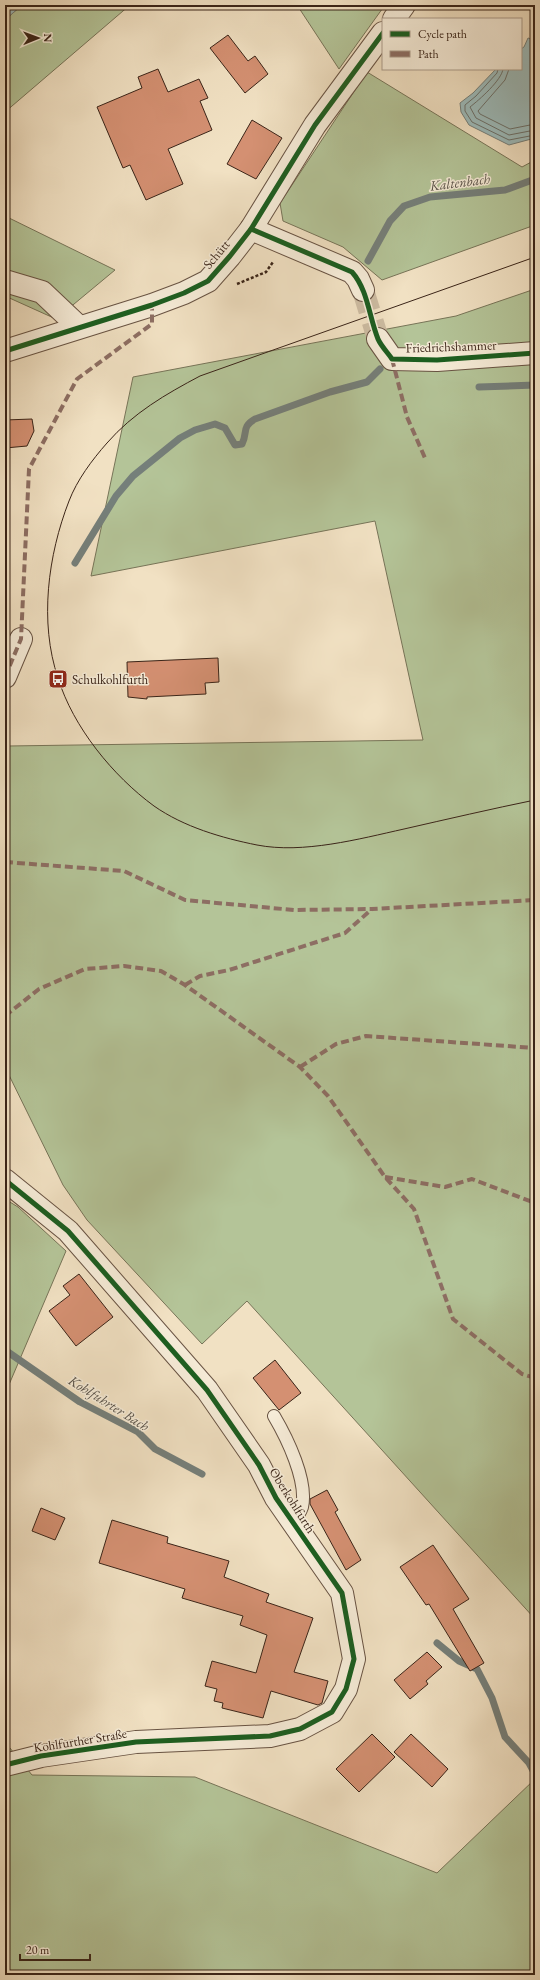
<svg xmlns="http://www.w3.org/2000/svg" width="540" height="1980" viewBox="0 0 540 1980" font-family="'EB Garamond',serif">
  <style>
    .green { fill: #b4c498; stroke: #777458 }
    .water { fill: #9dbcbc; stroke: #757f7a }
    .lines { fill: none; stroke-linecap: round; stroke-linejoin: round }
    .shore { stroke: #6c706a; stroke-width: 1 }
    .stream { stroke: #757f7a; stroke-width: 7 }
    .building { fill: #d49072; stroke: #3a2418 }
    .minor-tunnel { stroke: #ccbba1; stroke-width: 22; stroke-dasharray: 22 11; stroke-linecap: butt }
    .service-casing { stroke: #685343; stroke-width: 14 }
    .minor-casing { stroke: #685343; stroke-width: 24 }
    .path { stroke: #3a2418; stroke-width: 2.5; stroke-dasharray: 3 2; stroke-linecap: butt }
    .service { stroke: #f6ecd8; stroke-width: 12 }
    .minor { stroke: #f6ecd8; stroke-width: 22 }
    .tram { stroke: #3a2418; stroke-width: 1 }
    .quiet { stroke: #8d6e63; stroke-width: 4; stroke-dasharray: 8 4; stroke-linecap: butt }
    .cycleway-casing { stroke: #f6ecd8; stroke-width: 8 }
    .cycleway { stroke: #1b5e20; stroke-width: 5 }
    .labels { text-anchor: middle; stroke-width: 3; stroke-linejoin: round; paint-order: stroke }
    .street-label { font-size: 13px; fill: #3a2418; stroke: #f6ecd8 }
    .poi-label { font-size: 13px; fill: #3a2418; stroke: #f6ecd8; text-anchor: start }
    .water-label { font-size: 14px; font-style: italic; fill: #585249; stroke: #f6ecd8 }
  </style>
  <rect width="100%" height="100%" fill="#f1e1c3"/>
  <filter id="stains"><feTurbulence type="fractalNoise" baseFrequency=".005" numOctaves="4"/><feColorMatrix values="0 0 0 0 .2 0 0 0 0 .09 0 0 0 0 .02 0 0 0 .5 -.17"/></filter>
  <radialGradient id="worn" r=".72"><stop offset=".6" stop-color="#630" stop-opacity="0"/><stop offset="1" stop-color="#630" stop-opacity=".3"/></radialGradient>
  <g class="green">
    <polygon points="22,5 130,5 5,112 5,20"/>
    <polygon points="297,5 385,5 339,69"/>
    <polygon points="367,72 522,167 535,160 535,225 382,280 343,247 283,221 280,203"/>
    <polygon points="5,216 115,270 56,319 5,296"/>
    <polygon points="535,289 535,1619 247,1301 202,1344 87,1220 63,1185 5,1067 5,750 8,746 423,740 375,521 91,576 133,377 456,316"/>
    <polygon points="5,1199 18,1207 66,1251 5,1394"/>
    <polygon points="5,1742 32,1775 195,1777 437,1873 535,1779 535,1975 5,1975"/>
  </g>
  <g class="water">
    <polygon points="5,5 22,5 5,20"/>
    <polygon points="528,38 535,40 535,138 509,145 469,125 461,112 460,103 473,93 496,69 521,69 521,49 524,47"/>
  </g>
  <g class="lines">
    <g class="shore">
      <polyline points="498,69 497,73 476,96 465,105 465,111 472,122 509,140 535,135"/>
      <path d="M503 69C502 80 479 100 470 107L476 118 509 135 535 130"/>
      <polyline points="509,69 505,80 478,111 480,114 510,129 535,124"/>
    </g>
    <g class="stream">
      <polyline points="368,261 390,221 404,206 430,197 505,190 535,179"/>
      <polyline points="479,387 535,385"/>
      <path d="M75 563 116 496 133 476 180 438 195 430 215 424 225 428 235 445 242 444C248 433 241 427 255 419L330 392 367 382 380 369"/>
      <polyline points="5,1350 80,1402 138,1432 155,1449 202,1474"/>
      <polyline points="437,1643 459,1661 477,1669 492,1698 505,1737 529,1763 535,1774"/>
    </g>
  </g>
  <g class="building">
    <polygon points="228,35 248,61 255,56 268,74 245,93 210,48"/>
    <polygon points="158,69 168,92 199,79 208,98 200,101 212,130 168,149 183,184 146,200 130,165 123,168 97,107 142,88 138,77"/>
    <polygon points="252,120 282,138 256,179 227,164"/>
    <polygon points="32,419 34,431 27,446 5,448 5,420"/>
    <polygon points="218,658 219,682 205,683 206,694 147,697 147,699 128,697 127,662"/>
    <polygon points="79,1274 113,1317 76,1346 49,1311 70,1295 63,1286"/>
    <polygon points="275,1360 301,1393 279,1410 253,1378"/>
    <polygon points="327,1490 338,1510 335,1512 361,1560 346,1570 310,1504 310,1499"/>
    <polygon points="41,1508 65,1518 55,1540 32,1531"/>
    <polygon points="112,1520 168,1537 167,1543 229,1561 224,1577 269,1594 266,1602 313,1618 294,1672 328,1681 322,1703 318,1705 271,1691 263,1718 222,1708 223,1703 214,1701 217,1689 205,1686 212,1661 256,1673 267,1635 240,1625 243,1616 182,1598 185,1589 99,1563"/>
    <polygon points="433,1545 469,1599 453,1609 484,1663 470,1671 429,1604 426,1605 400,1567"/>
    <polygon points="427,1652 442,1667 426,1681 428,1684 410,1699 394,1680"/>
    <polygon points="372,1734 395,1757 359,1792 336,1769"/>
    <polygon points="411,1734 448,1769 432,1787 394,1752"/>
  </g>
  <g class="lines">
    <polyline class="minor-tunnel" points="363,290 378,339"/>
    <g class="service-casing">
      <path id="service" d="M274 1416C287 1438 308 1481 302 1507 300 1513 296 1518 294 1524"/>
    </g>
    <g class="minor-casing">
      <g id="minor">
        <polyline points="394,19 404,5"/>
        <polyline points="251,229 352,272 358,279 363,290"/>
        <polyline points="5,281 42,292 79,327"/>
        <polyline points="378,339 392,359 437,360 535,353"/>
        <polyline points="5,351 152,305 184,293 208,281 230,256 251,229 315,125 383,33"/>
        <polyline points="5,677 21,639"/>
        <polyline points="5,1180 68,1231 207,1390 259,1465 276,1498 342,1593 354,1659 346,1689 332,1712 300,1729 270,1736 136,1742 41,1756 5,1765"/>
      </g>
    </g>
    <polyline class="path" points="237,284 266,272 273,262"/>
    <use href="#service" class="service"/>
    <use href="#minor" class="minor"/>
    <path class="tram" d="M535 257 200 376C166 394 133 413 107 443 92 460 77 480 69 501 48 555 39 622 58 678 73 727 113 776 154 806 184 827 222 838 257 845 303 854 359 839 404 829 448 819 491 809 535 800"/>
    <g class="quiet">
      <polyline points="392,359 407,417 425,458"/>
      <polyline points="5,677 21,639 29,469 77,379 152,324 152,305"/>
      <polyline points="5,862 124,871 185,900 294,910 372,909 535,900"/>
      <polyline points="185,985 200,976 229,970 345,933 372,909"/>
      <polyline points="5,1016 39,989 85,969 124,966 161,971 185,985 300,1067 328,1096 385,1177 414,1209 453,1319 522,1374 535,1378"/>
      <polyline points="300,1067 336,1044 366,1036 535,1048"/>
      <polyline points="385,1177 445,1187 472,1179 535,1203"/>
    </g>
    <g class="cycleway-casing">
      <g id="cycleway">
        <path d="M251 229 352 272C368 290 369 317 378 339 381 346 388 353 392 359L437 360 535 353"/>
        <polyline points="5,351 152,305 184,293 208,281 230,256 251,229 315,125 383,33"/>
        <polyline points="5,1180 68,1231 207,1390 259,1465 276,1498 342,1593 354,1659 346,1689 332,1712 300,1729 270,1736 136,1742 41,1756 5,1765"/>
      </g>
    </g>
    <use href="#cycleway" class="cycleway"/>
  </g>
  <defs>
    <g id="bus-square" transform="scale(1)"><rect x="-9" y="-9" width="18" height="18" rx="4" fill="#8f2418" stroke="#f6ecd8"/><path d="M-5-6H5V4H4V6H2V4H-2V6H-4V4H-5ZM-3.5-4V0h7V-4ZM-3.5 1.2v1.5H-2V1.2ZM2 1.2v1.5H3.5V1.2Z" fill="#fff"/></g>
  </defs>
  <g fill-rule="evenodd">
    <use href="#bus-square" x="58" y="679"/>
  </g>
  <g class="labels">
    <g class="street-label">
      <text transform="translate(216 254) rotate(-50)" y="5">Schütt</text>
      <text transform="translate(451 346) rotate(-2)" y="5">Friedrichshammer</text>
      <text transform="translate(293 1500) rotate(58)" y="5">Oberkohlfurth</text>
      <text transform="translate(80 1740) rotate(-9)" y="5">Kohlfurther Straße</text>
    </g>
    <g class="poi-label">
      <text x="72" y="684">Schulkohlfurth</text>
    </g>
    <g class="water-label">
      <text transform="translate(460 182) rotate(-7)" y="5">Kaltenbach</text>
      <text transform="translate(109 1403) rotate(32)" y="5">Kohlfuhrter Bach</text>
    </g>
  </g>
  <rect width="540" height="1980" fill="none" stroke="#f1e1c3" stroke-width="20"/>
  <rect x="6" y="6" width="528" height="1968" fill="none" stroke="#3a2418" stroke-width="2"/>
  <rect x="10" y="10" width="520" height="1960" fill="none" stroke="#3a2418"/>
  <rect x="382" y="18" width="140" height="52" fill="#f6ecd8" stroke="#ab9c8b"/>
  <rect x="390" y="31" width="20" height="6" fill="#1b5e20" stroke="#ab9c8b"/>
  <text x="418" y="38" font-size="12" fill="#3a2418">Cycle path</text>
  <rect x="390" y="51" width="20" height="6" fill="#8d6e63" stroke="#ab9c8b"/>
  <text x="418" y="58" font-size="12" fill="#3a2418">Path</text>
  <g transform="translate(38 38) rotate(89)" stroke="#f6ecd8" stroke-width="3" paint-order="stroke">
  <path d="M0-3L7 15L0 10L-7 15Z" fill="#3a2418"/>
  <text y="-6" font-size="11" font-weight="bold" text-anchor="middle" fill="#3a2418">N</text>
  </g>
  <path d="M20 1954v6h70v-6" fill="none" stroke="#3a2418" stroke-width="2"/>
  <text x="26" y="1954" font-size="12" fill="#3a2418" stroke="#f6ecd8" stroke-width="3" paint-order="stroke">20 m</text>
  <rect width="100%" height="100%" filter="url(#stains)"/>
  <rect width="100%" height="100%" fill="url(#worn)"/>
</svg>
